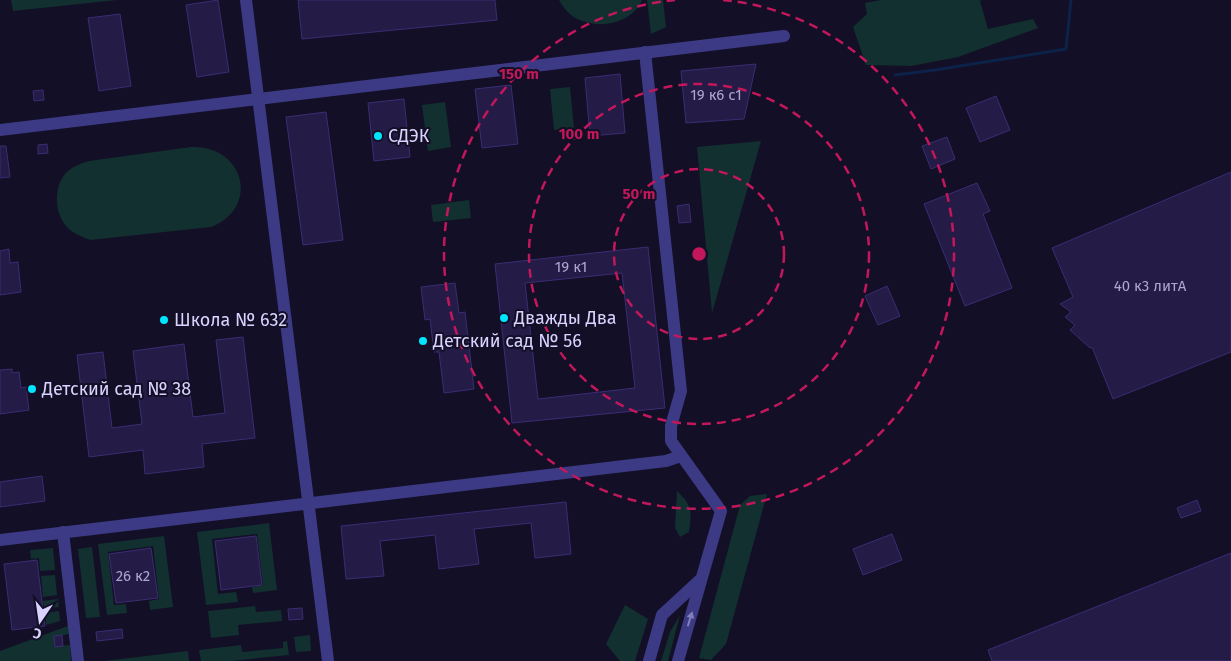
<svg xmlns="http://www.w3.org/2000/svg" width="1231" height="661" viewBox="0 0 1231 661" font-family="'Fira Sans',sans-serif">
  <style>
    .green { fill: #12302f }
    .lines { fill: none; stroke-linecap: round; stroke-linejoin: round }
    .stream { stroke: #0c2248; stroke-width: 3 }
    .building { fill: #241b47; stroke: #3b2d73; fill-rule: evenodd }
    .minor { stroke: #3d3a85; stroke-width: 12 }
    .oneway { fill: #837fbc }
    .ring { fill: none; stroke: #c2185b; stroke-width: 2.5; stroke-dasharray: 9 6 }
    .poi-dot { fill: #00e5ff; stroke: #130f26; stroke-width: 2 }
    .labels { text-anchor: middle; stroke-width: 4; stroke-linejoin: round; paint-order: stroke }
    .number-label { font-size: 15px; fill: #aca6d1 }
    .poi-label { font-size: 18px; fill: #d9d4ff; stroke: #130f26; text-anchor: start }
    .centre { fill: #c2185b; stroke: #130f26; stroke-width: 2.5 }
    .ring-label { font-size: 15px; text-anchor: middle; font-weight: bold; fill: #c2185b; stroke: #130f26; stroke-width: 4; stroke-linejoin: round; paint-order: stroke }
  </style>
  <rect width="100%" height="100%" fill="#130f26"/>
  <g class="green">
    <polygon points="11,0 117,0 13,11"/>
    <path d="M559 0H642C631 26 592 31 571 15 566 11 562 5 559 0Z"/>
    <polygon points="647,0 663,0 666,27 651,34"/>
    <polygon points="881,0 982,0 980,1 988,29 1033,19 1038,28 958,57 911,66 866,65 853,27 867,14 865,3"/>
    <polygon points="570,87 574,128 554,130 550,89"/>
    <polygon points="445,102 451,147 428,151 422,105"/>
    <polygon points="761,141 712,313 697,147"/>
    <path d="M191 147C245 145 260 208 211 227L90 240C82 237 72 233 66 226 54 212 53 184 68 171 74 166 81 163 89 161Z"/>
    <polygon points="469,200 471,218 433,222 431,205"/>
    <path d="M677 491C692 505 692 512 689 532L680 537 675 528Z"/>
    <polygon points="767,494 726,644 711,660 699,658 740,505 750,496"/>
    <polygon points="269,523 277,590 253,593 252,587 263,585 257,534 212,539 218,594 236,592 238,602 206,605 197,532"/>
    <polygon points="164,536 173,607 150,610 149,601 159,599 153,546 108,552 114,605 126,604 127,613 107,615 98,544"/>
    <polygon points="92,547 100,617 86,618 78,549"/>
    <polygon points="53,548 55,570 40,571 39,558 31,559 30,550"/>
    <polygon points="55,575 57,595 43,597 41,576"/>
    <polygon points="58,599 59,607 44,609 43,601"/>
    <polygon points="625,605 648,619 635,661 620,661 606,644"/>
    <polygon points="255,606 256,612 281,610 282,621 238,625 239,635 211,638 208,611"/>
    <polygon points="59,611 60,621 46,625 45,613"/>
    <polygon points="680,615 668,661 661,661 670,632"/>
    <polygon points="68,626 69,634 54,637 55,646 70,645 71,661 0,661 0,651"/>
    <polygon points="310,635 311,651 296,652 294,637"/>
    <polygon points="287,641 289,655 231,661 201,661 199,650 241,645 242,652 283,648 283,642"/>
    <polygon points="188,651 189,661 104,661"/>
  </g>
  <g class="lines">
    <polyline class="stream" points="895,75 935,70 1066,49 1071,0"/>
  </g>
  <g class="building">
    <polygon points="218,0 229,72 197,77 186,5"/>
    <polygon points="298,0 495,0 497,20 302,39"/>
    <polygon points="120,14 131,86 99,91 88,18"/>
    <polygon points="756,64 744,119 686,123 681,71"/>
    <polygon points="620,74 625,133 590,136 585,78"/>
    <polygon points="511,85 518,144 482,148 475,89"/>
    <polygon points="43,90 44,100 34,101 33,91"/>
    <polygon points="996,96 1010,130 980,142 966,108"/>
    <polygon points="404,99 410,157 374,161 368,103"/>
    <polygon points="326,112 343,240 303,245 286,117"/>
    <polygon points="947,137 955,159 931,169 922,146"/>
    <polygon points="47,144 48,153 38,154 38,145"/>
    <polygon points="0,146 6,146 10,177 0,178"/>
    <polygon points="1231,172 1231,352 1113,399 1092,347 1090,348 1070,330 1075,325 1065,317 1071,312 1060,304 1073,297 1052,248"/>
    <polygon points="977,183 990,211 983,214 1012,288 965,306 924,204"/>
    <polygon points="689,204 691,222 679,223 677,206"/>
    <path d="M648 247 665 408 512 423 495 264ZM622 273 635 388 538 399 525 283Z"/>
    <polygon points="9,249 10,263 18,262 21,292 0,295 0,251"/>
    <polygon points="455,283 459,313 465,312 474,389 444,393 439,352 434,352 430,319 425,320 421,287"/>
    <polygon points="887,286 900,316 878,325 865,296"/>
    <polygon points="243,337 255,438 202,444 204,467 145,474 143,450 89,457 77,355 103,352 112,428 142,424 133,351 184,344 193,417 225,413 216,340"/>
    <polygon points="12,369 12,373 19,372 21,388 26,387 29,410 0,414 0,370"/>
    <polygon points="42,476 45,501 0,507 0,482"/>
    <polygon points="1197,500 1201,511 1181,518 1177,508"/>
    <polygon points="566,502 571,554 535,558 531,523 474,529 479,564 439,569 435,535 380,541 384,576 346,579 341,526"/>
    <polygon points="892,534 902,560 863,575 853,549"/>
    <polygon points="256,536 262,585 221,590 215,541"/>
    <polygon points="151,548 158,598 116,603 109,554"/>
    <polygon points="1231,553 1231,661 992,661 988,650"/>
    <polygon points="37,560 45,626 12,630 4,564"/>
    <polygon points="302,608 303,619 289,620 288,609"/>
    <polygon points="122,629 123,638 97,641 96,632"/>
    <polygon points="62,635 63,646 55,647 54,636"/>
  </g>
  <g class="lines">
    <g class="minor">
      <polyline points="246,0 328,661"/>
      <polyline points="645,52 681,391 671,426 671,441 721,511 678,661"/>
      <polyline points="0,130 784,36"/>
      <polyline points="63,532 78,661"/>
      <polyline points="0,540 666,461 681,456"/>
      <polyline points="649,661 662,615 701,579"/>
    </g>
  </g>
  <defs><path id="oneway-solid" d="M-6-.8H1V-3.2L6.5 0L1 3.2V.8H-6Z" transform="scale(1.25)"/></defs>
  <use class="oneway" href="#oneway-solid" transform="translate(690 619) rotate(-73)"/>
  <g class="ring">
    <circle cx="699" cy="254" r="85"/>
    <circle cx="699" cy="254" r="170"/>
    <path d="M723 0A255 255 0 1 1 675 0"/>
  </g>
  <g class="poi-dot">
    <circle cx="378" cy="136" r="5"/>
    <circle cx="504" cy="318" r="5"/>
    <circle cx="164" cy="320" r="5"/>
    <circle cx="423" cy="341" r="5"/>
    <circle cx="32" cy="389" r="5"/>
  </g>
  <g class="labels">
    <g class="number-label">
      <text x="716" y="100">19 к6 с1</text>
      <text x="571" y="272">19 к1</text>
      <text x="1150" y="291">40 к3 литА</text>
      <text x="133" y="581">26 к2</text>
    </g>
    <g class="poi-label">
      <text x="388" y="142">СДЭК</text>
      <text x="514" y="324">Дважды Два</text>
      <text x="174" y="326">Школа № 632</text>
      <text x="433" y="347">Детский сад № 56</text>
      <text x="42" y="395">Детский сад № 38</text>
    </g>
  </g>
  <circle cx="699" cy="254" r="8" class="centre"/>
  <g class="ring-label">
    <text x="519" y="79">150 m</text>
    <text x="579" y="139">100 m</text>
    <text x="639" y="199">50 m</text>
  </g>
  <g transform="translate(40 621) rotate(193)" stroke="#130f26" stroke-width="4" paint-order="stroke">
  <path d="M0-4L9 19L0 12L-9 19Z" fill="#d9d4ff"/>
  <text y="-8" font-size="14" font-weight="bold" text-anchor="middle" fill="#d9d4ff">С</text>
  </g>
</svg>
